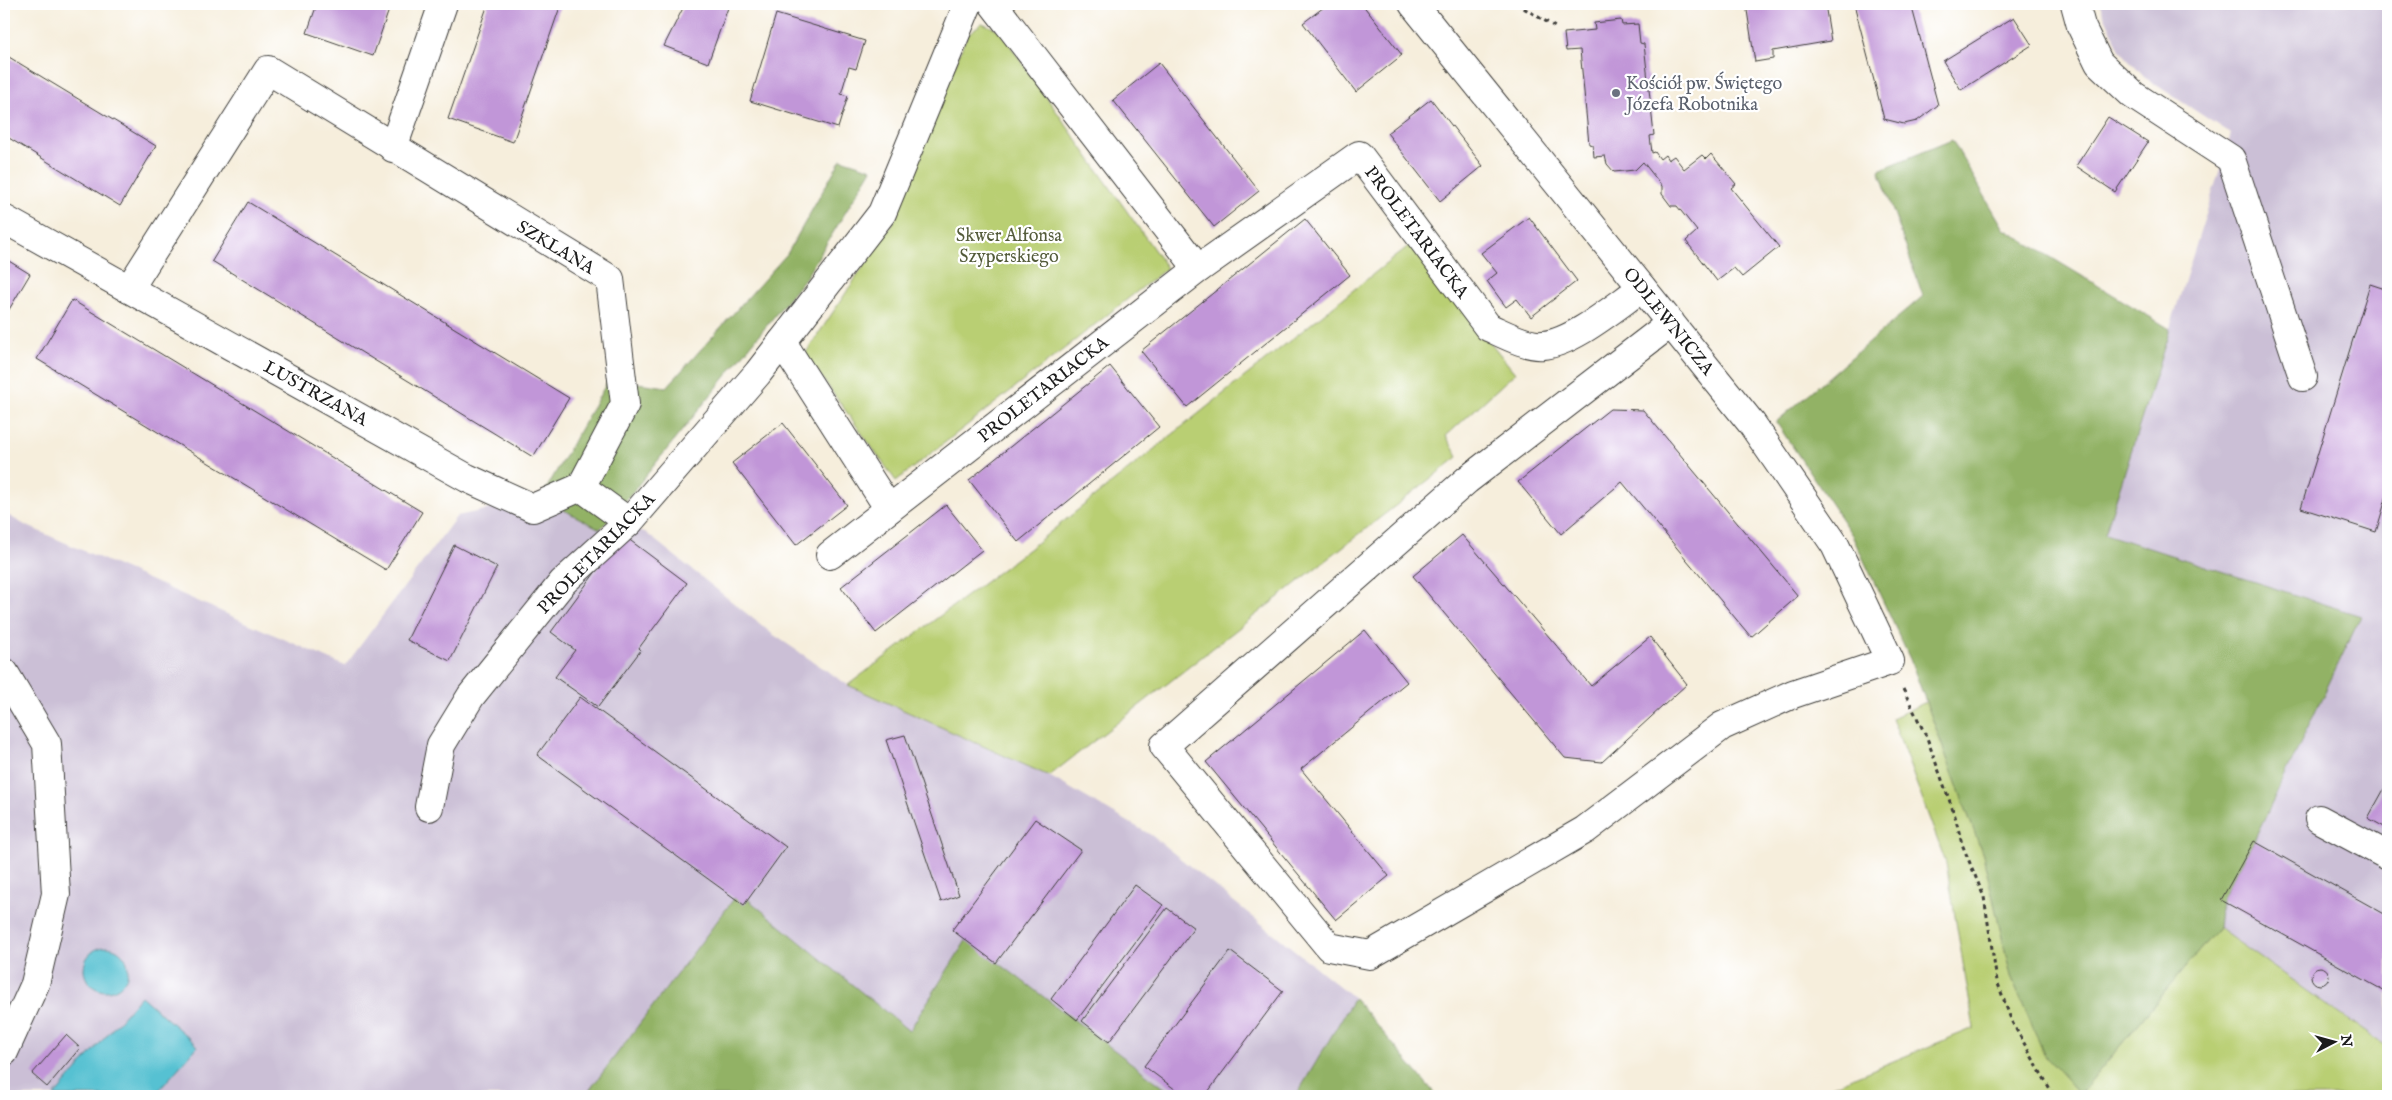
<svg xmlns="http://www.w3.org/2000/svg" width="2392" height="1100" viewBox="0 0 2392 1100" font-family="'IM FELL English',serif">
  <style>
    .industrial { fill: #cbbfd6 }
    .green { fill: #b9cf73; stroke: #6a7648 }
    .forest { fill: #92b265; stroke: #576740 }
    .water { fill: #57c1d2; stroke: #3a6e77 }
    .building { fill: #c196d8 }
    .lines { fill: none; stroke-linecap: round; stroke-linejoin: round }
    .minor-casing { stroke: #3d3c39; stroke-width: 30 }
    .path { stroke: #3d3c39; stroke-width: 3; stroke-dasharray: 4 4; stroke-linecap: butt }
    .minor { stroke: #fff; stroke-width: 28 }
    .worship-dot { fill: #6b7280; stroke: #fff; stroke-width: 2 }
    .labels { text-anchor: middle; stroke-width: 4.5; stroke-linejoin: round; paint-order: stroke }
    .worship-label { font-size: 18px; fill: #5b616d; stroke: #fff; text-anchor: start }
    .street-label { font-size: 18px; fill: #1c1c1c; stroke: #fff }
    .park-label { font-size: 18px; fill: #535b3a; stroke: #fff }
  </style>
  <rect width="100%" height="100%" fill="#fff"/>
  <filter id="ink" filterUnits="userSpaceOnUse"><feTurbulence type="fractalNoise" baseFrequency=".02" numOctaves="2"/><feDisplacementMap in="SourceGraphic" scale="10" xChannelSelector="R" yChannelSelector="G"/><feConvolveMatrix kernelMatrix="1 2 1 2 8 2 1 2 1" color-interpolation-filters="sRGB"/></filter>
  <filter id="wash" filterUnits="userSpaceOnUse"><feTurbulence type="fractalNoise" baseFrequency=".0096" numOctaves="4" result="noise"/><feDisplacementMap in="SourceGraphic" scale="20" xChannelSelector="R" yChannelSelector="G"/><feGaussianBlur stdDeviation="1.12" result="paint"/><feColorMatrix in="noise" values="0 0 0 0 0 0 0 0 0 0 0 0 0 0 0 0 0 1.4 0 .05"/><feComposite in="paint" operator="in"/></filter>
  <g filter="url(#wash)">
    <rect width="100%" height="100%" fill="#f6eedc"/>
    <g class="industrial">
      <polygon points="2099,4 2388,4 2388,1048 2218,928 2221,900 2254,841 2361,616 2105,534 2231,134 2144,77 2120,50"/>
      <polygon points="541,498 600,529 617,525 645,532 771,633 848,685 1049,776 1151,835 1354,998 1296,1096 1175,1096 967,939 909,1031 739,892 585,1096 4,1096 4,513 25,525 345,666 457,516"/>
    </g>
    <g class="green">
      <polygon points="982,23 999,30 1167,268 896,481 805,354 894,221 967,35"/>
      <polygon points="1411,244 1515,373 1446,436 1458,457 1049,776 848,685 1029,549"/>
      <polygon points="1926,702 1983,855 2011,976 2045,1055 2080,1094 2218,928 2388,1048 2388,1096 1808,1096 1974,1028 1946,863 1892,718"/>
    </g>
    <g class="forest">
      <polygon points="1952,140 2004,229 2170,329 2105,534 2361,616 2254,841 2221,900 2218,928 2080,1094 2045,1056 2011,976 1983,855 1910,659 1852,535 1776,422 1923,296 1879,170"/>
      <polygon points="841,159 872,169 806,277 614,515 600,529 541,498 609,379 667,387 787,254"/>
      <polygon points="739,892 909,1031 967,939 1175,1096 585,1096"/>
      <polygon points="1354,998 1437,1096 1296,1096"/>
    </g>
    <g class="water">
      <circle cx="106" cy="969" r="22"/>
      <polygon points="141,996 198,1046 154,1096 54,1096"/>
    </g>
    <g id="blocks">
      <g class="building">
        <polygon points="317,4 391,4 373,56 307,33"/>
        <polygon points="488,4 561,4 513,142 448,119"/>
        <polygon points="685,4 729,5 708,63 664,46"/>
        <polygon points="1328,4 1362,4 1402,55 1356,92 1303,23"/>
        <polygon points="1746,4 1825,4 1831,41 1773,51 1773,59 1755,62"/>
        <polygon points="1854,4 1911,4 1938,105 1917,121 1904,124 1884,119"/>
        <polygon points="776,14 865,41 856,69 849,67 841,94 848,96 838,128 750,101"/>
        <polygon points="2014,17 2032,45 1961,90 1943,61"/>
        <polygon points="1621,20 1622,25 1638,24 1640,43 1644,44 1654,135 1650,136 1652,153 1655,152 1660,159 1665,155 1668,160 1674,156 1684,169 1702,155 1706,159 1711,154 1736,184 1731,188 1779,247 1742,277 1734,268 1717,281 1686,241 1697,231 1677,206 1671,206 1662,194 1662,186 1643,162 1635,170 1614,172 1607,164 1605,156 1594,157 1593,145 1589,144 1580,50 1566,51 1564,33 1595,30 1594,23"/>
        <polygon points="4,54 156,146 120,206 4,135"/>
        <polygon points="1159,63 1259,191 1214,227 1113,100"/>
        <polygon points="1431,99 1483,166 1440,201 1387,133"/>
        <polygon points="2108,117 2148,142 2115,192 2076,166"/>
        <polygon points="248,202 569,398 533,457 212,261"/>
        <polygon points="1529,217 1577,281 1531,317 1517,299 1506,307 1487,281 1497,273 1481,253"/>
        <polygon points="1305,219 1350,275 1187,407 1141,351"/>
        <polygon points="4,258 30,274 4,318"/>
        <polygon points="2370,284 2388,290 2388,492 2376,532 2301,508"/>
        <polygon points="72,300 422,512 386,570 37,359"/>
        <polygon points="1110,366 1159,427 1018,542 969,480"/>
        <polygon points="1610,409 1643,410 1798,596 1751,637 1622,482 1561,534 1518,482"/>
        <polygon points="783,423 847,505 796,545 732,463"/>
        <polygon points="946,505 982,550 876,633 841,587"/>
        <polygon points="623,535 687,583 639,648 641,650 598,707 555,677 575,650 551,632"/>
        <polygon points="1462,535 1591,686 1650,637 1687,684 1602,762 1565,758 1413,576"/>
        <polygon points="454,545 497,567 450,661 407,640"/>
        <polygon points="1365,630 1407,682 1301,769 1389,876 1336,920 1206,762"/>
        <polygon points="580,697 786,847 744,905 537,755"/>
        <polygon points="905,735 959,895 941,902 886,740"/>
        <polygon points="2388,782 2388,829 2368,818"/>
        <polygon points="1035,819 1081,850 996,963 952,930"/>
        <polygon points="2254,841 2388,916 2388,993 2221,900"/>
        <polygon points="1135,885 1163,905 1077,1020 1051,999"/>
        <polygon points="1167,908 1194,928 1109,1042 1082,1021"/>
        <polygon points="1230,951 1283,991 1205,1096 1184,1096 1144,1066"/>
        <circle cx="2320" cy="976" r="9"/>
        <polygon points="66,1035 80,1048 47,1087 32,1074"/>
      </g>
    </g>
  </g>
  <g filter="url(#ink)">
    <use href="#blocks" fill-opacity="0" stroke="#3d3c39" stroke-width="1"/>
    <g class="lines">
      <g class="minor-casing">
        <g id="minor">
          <polyline points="993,4 1198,269"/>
          <polyline points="1413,4 1752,424 1835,545 1890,661 1793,694 1722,726 1585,830 1370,955 1329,947 1164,746 1467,480 1671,323"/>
          <polyline points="2075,4 2081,26 2099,63 2133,95 2231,159 2303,377"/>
          <polyline points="393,148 443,4"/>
          <polyline points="4,219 467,478 533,508 581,487 629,522"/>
          <polyline points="129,289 268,70 610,279 625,404 581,487"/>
          <polyline points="782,342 889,509"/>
          <path d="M830 555 1198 269 1359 155 1488 327C1502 333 1527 347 1543 345 1573 343 1617 305 1642 288"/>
          <polyline points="4,672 47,744 56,894 35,984 4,1052"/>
          <polyline points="429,807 441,745 471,696 563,582 629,522 758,373 882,213 968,4"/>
          <polyline points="2319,819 2388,856"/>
        </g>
      </g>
      <g class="path">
        <polyline points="1517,4 1555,27"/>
        <polyline points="1903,689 1927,738 1955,816 1962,844 1984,897 1997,981 2012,1022 2054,1096"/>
      </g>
      <use href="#minor" class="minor"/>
    </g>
  </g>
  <circle class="worship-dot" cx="1616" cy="93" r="5"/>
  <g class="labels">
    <g class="worship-label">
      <text x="1626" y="89">Kościół pw. Świętego<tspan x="1626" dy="21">Józefa Robotnika</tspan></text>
    </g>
    <g class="street-label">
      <text transform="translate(1417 232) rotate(53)" y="6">PROLETARIACKA</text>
      <text transform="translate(556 247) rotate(31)" y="6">SZKLANA</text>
      <text transform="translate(1669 321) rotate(51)" y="6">ODLEWNICZA</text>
      <text transform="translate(1043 389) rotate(-38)" y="6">PROLETARIACKA</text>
      <text transform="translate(316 393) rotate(29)" y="6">LUSTRZANA</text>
      <text transform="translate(596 553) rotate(-46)" y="6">PROLETARIACKA</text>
    </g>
    <g class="park-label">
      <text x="1009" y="241">Skwer Alfonsa<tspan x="1009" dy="21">Szyperskiego</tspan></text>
    </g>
  </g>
  <rect width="2392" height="1100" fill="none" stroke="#fff" stroke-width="20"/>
  <g transform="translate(2334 1042) rotate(84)" stroke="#ffffff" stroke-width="4" paint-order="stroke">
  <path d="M0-4L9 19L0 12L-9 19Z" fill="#1c1c1c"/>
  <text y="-8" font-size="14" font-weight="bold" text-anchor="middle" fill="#1c1c1c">N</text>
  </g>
</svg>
